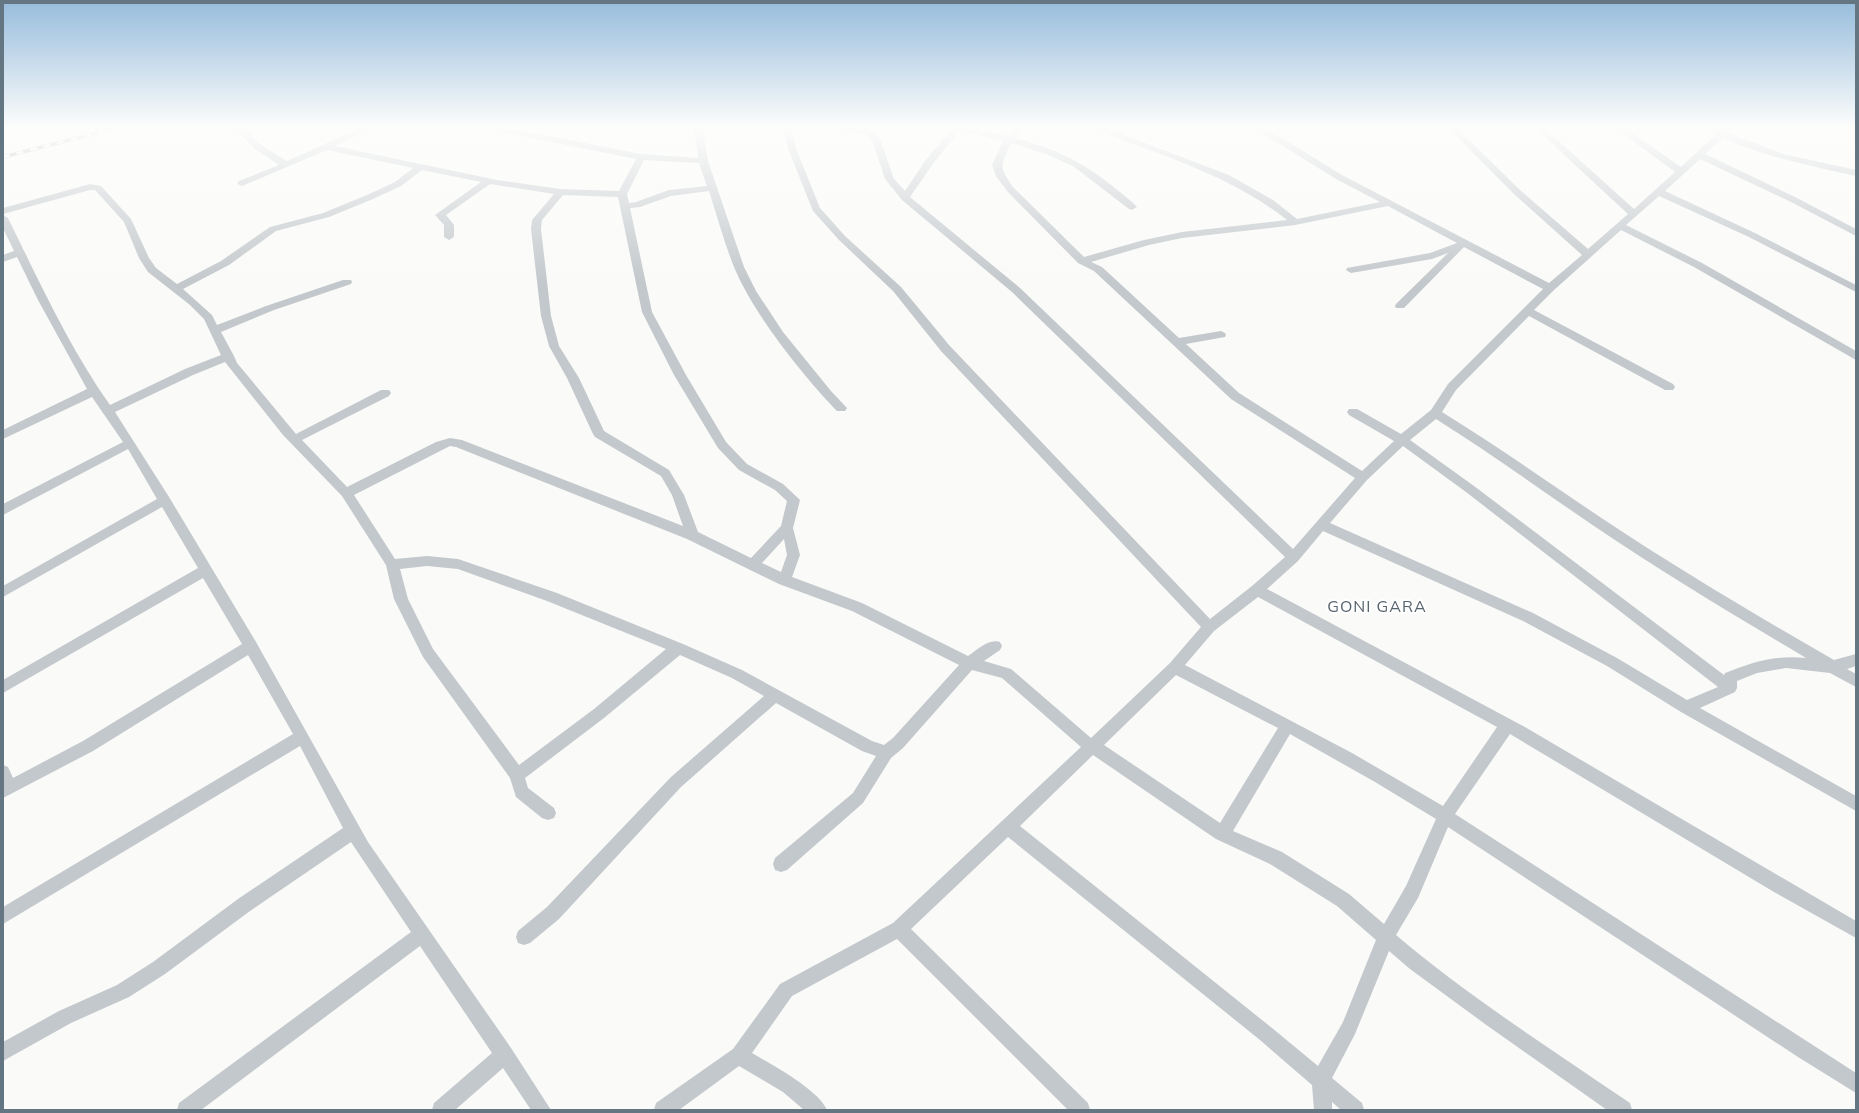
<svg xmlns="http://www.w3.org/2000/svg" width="1859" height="1113" viewBox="0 0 1859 1113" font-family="Mulish,sans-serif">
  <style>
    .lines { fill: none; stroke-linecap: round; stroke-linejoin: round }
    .minor { fill: #c3c8cc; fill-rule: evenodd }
    .rail-casing { stroke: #a2aab0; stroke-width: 3.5 }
    .rail { stroke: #fff; stroke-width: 2.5; stroke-dasharray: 7; stroke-linecap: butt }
    .labels { text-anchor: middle; stroke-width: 4; stroke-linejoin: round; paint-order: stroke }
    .quarter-label { font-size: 16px; letter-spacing: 1px; fill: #57646e; stroke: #fff }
  </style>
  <rect width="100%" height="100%" fill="#fafaf8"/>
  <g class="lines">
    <path class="minor" d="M233 127H242L261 145 287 161 363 127H374L335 146 497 180 560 189 619 191 636 159 492 130 488 127H504L641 154 698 158 694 127H702L708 161 744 267 756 291 783 332 831 391 847 408 845 411H837C802 375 753 313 734 267 724 242 717 216 709 191L671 196 640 207 630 208 652 312 686 375 726 442 747 464 783 484 800 500 793 528 800 555 792 577 862 603 968 656C977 650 989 638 1000 642L1002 646 1000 650 984 661 1011 669 1091 738 1170 663 1201 627 941 351 893 291 839 240 813 211 789 151 782 127H790L797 151 820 208 845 236 901 287 949 345 1210 619 1252 586 1285 557 1012 292 902 200 885 179 872 140 868 135 839 130 835 127H859L874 131 880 139 894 179 905 191 925 161 953 127H970L1007 136 1017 127H1026L1015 138C1056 149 1083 162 1116 189 1123 195 1131 200 1137 207L1132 210 1129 209 1073 166 1046 154 1011 143C1001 166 998 166 1013 187L1084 257 1144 240 1182 232 1287 220C1230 175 1159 154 1092 129L1091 127H1103L1229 175 1273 200 1297 219 1380 202 1336 179 1278 143 1249 127H1260L1284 139 1342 175 1549 283 1582 255 1515 195 1447 127H1456L1521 191 1588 249 1628 214 1534 127H1543L1634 209 1675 172 1614 127H1623L1681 167 1716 134 1705 127H1715L1721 130 1724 127H1733L1728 133 1784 154 1856 170V176C1811 166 1765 157 1723 138L1705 154 1797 198 1856 229V236L1791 202 1700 159 1665 191 1755 233 1856 285V292L1749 237 1659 196 1626 225 1702 263 1856 351V360L1694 267 1621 230 1554 290 1534 310 1673 384 1675 387 1673 390H1665L1529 316 1456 390 1442 412C1497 446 1549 483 1603 519 1678 569 1756 615 1834 660L1856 654V666L1847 669 1856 674V687L1830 673 1786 668 1757 673 1737 681V688L1735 692 1700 708 1856 796V811L1681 712 1607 666 1523 621 1323 531 1298 561 1267 589 1523 726 1856 921V938L1774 892 1510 734 1455 814 1856 1073V1093L1798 1057 1448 827 1418 898 1396 935C1469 997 1551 1049 1630 1103L1632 1110H1607L1485 1024 1410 969 1389 951 1355 1034 1332 1078 1362 1103 1364 1110H1341L1332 1102V1110H1314L1312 1085 1260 1040 1008 837 911 929 1088 1103 1090 1110H1068L897 939 792 996 752 1053C771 1064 819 1090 827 1110H804L783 1092 739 1066 679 1110H654L656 1103 733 1049 780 984 893 923 1081 747 1002 678 972 670 903 748 891 758 863 803 787 870 781 872 775 870 773 864 775 858 853 793 876 756 862 751 776 703 681 787 559 919 530 943 524 945 518 943 516 937 518 931 547 907 671 777 764 696 732 678 680 655 604 718 525 778 528 788 554 808 556 813 554 818 548 820 542 818 516 797 510 778 423 657 394 599 386 565 342 496 283 435 225 362 193 375 115 412 169 497 256 642 368 842 511 1048 551 1110H531L503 1068 455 1110H432L434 1103 492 1053 420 946 201 1110H177L179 1103 411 932 351 842 250 911 165 974 129 997 71 1023 3 1061V1042L59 1011 117 985 153 962 238 899 343 828 300 746 3 924V907L293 734 248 655 93 751 3 798V765L8 767 13 778 83 741 242 644 203 578 3 693V680L198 568 162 507 3 597V586L157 499 128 449 3 515V504L123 442 92 397 3 439V430L87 389 38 300 17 257 3 262V255L14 251 3 228V215L8 218C39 281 69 347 110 405L185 369 221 355 204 319 190 305 148 272 139 258 124 222 95 190H90L3 214V208L90 184 101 186 131 219 149 258 156 268 177 284 221 261 270 227 323 213 367 195 395 182 413 168 327 150 242 186 239 185 237 183 239 181 279 165 255 149ZM960 130 1003 141 992 165 996 176 1007 191 1078 263 1094 271 1231 399 1355 478 1293 549 1020 288 910 197 932 165ZM644 160 699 163 707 186 669 190 636 202 629 203 627 194ZM422 170 481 182 435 215 444 225V237L449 240 454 237V225L446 215 490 184 554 194 532 220 531 229 541 316 549 346 567 378 593 434 595 437 661 476 672 495 683 526 462 440 450 438 436 442 347 487 302 440 389 396 391 393 389 390H381L296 434 237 363 234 356 221 332 274 310 351 284 352 282 351 280H343L266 306 217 325 212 315 183 289 229 265 276 231 329 217 373 199 401 186ZM563 195 618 197 642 312 674 375 718 448 739 470 775 490 787 501 781 526 751 558 698 532 684 495 669 470 604 431 579 378 559 346 551 316 541 229 542 220ZM1388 206 1457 243 1430 253 1347 268 1346 270 1351 273 1432 259 1448 253 1396 304 1395 306 1396 308H1404L1464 247 1543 289 1448 384 1431 410 1401 434 1357 409H1349L1347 412 1349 415 1394 441 1362 471 1239 393 1186 344 1225 337 1226 335 1225 333 1221 331 1179 338 1102 267 1091 262 1149 245 1182 238 1295 225ZM1436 419C1490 453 1541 490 1594 526 1663 573 1734 615 1806 658 1774 655 1754 662 1725 673L1724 675 1474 486 1410 440ZM450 446 456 447 687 539 779 584 852 611 959 665 893 738 884 745 872 741 742 670 683 644 557 593 458 559 427 556 395 559 354 495ZM1403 446 1466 492 1718 687 1687 700 1617 658 1533 613 1330 523 1367 480ZM784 539 787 555 781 572 762 563ZM427 566 458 569 547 601 666 649 594 709 519 765 433 649 408 599 400 569ZM1258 597 1497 727 1443 806 1352 753 1185 665 1214 631ZM1176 675 1278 728 1220 823 1104 745ZM1290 734 1375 782 1436 819 1406 886 1384 924 1349 894 1282 852 1233 831ZM1093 755 1216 839 1270 864 1337 906 1376 940 1343 1022 1318 1066 1272 1028 1020 826Z"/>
    <g class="rail-casing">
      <polyline id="rail" points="3,157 120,127"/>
    </g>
    <use href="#rail" class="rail"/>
  </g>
  <linearGradient id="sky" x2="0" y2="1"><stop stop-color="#96bcdc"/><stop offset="0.45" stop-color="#fdfdfc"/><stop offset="1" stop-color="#fdfdfc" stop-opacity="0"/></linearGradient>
  <rect width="1859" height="283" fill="url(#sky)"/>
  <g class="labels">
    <g class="quarter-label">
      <text x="1377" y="612">GONI GARA</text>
    </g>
  </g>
  <rect width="1859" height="1113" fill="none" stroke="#657683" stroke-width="8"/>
</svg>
